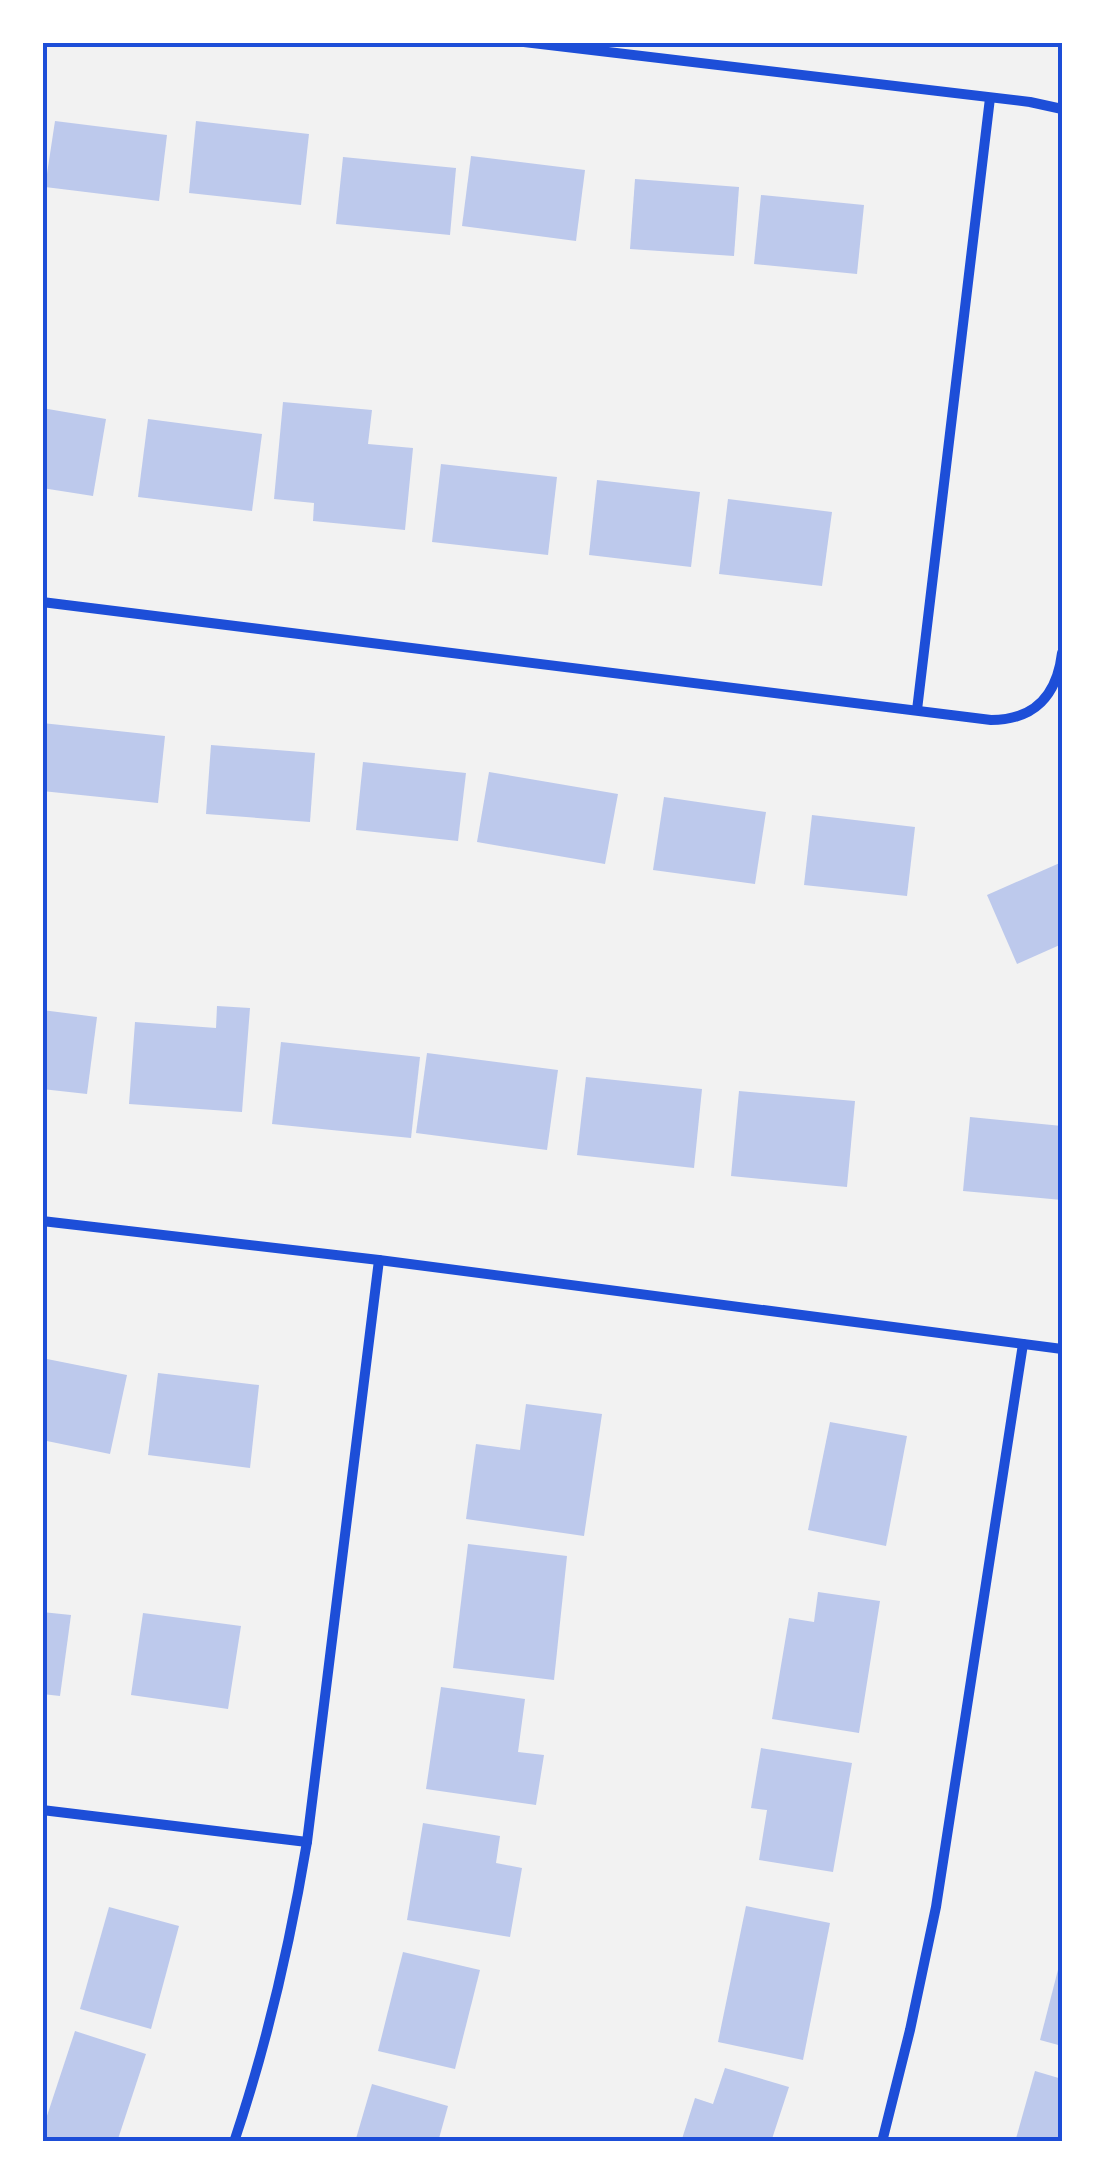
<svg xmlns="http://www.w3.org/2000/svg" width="1105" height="2184" viewBox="0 0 1105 2184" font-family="'DejaVu Sans',sans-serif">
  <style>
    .building { fill: #bdc9ec }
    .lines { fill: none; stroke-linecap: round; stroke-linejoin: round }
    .minor { stroke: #1d4ed8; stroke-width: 10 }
    .neatline { fill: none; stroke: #1d4ed8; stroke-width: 4 }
  </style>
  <rect width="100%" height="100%" fill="#f2f2f2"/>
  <g class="building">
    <polygon points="55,121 167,135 159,201 45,187"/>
    <polygon points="196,121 309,134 301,205 189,193"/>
    <polygon points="471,156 585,170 576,241 462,226"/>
    <polygon points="343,157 456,168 450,235 336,224"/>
    <polygon points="635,179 739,187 734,256 630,249"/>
    <polygon points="761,195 864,205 857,274 754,264"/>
    <polygon points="283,402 372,410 368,444 413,448 405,530 313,521 314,503 274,499"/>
    <polygon points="42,408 106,419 93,496 42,488"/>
    <polygon points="148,419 262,434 252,511 138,497"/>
    <polygon points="441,464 557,477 548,555 432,542"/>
    <polygon points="597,480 700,492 691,567 589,555"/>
    <polygon points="728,499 832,512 822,586 719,574"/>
    <polygon points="42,723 165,736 158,803 42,791"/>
    <polygon points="211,745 315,753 310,822 206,814"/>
    <polygon points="363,762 466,773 458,841 356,830"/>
    <polygon points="489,772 618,794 605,864 477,842"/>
    <polygon points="664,797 766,812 755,884 653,870"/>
    <polygon points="812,815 915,827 907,896 804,885"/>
    <polygon points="1062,862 1062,944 1017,964 987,895"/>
    <polygon points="217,1006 250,1008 242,1112 129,1104 135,1022 216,1028"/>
    <polygon points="42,1010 97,1017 87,1094 42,1089"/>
    <polygon points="281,1042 420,1057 411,1138 272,1124"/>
    <polygon points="427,1053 558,1070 547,1150 416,1133"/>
    <polygon points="586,1077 702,1089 694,1168 577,1155"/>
    <polygon points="739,1091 855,1101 847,1187 731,1176"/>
    <polygon points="970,1117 1062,1126 1062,1200 963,1191"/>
    <polygon points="42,1358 127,1375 110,1454 42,1440"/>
    <polygon points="158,1373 259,1385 250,1468 148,1455"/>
    <polygon points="526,1404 602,1414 584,1536 466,1519 476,1444 520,1450"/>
    <polygon points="830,1422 907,1436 886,1546 808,1530"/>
    <polygon points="468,1544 567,1556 554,1680 453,1668"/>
    <polygon points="818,1592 880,1601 859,1733 772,1719 789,1618 814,1622"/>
    <polygon points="42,1612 71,1615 60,1696 42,1694"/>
    <polygon points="143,1613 241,1626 228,1709 131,1695"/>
    <polygon points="441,1687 525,1699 518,1752 544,1755 536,1805 426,1789"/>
    <polygon points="761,1748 852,1763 833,1872 759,1860 767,1810 751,1808"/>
    <polygon points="423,1823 500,1836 496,1863 522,1868 510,1937 407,1920"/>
    <polygon points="746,1906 830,1923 803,2060 718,2042"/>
    <polygon points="109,1907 179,1926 151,2029 80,2009"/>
    <polygon points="403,1952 480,1970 455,2069 378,2051"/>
    <polygon points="1061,1958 1062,1958 1062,2046 1040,2040"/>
    <polygon points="75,2031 146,2054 117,2142 42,2142 42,2131"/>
    <polygon points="725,2068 789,2087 771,2142 681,2142 695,2098 713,2104"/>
    <polygon points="1035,2071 1062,2079 1062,2142 1015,2142"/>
    <polygon points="372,2084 448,2106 438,2142 355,2142"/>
  </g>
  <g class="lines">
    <g class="minor">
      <polyline points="524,42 1030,102 1062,109"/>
      <path d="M42 602 991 720C1035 720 1057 695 1062 653"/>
      <polyline points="917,710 990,98"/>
      <polyline points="42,1221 379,1260 1062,1349"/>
      <polyline points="42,1810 307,1842"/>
      <path d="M234 2142C267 2044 290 1944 307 1842L379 1260"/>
      <polyline points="882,2142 910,2030 936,1907 1023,1344"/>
    </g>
  </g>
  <rect width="1105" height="2184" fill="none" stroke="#ffffff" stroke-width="90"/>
  <rect x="45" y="45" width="1015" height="2094" class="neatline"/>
</svg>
